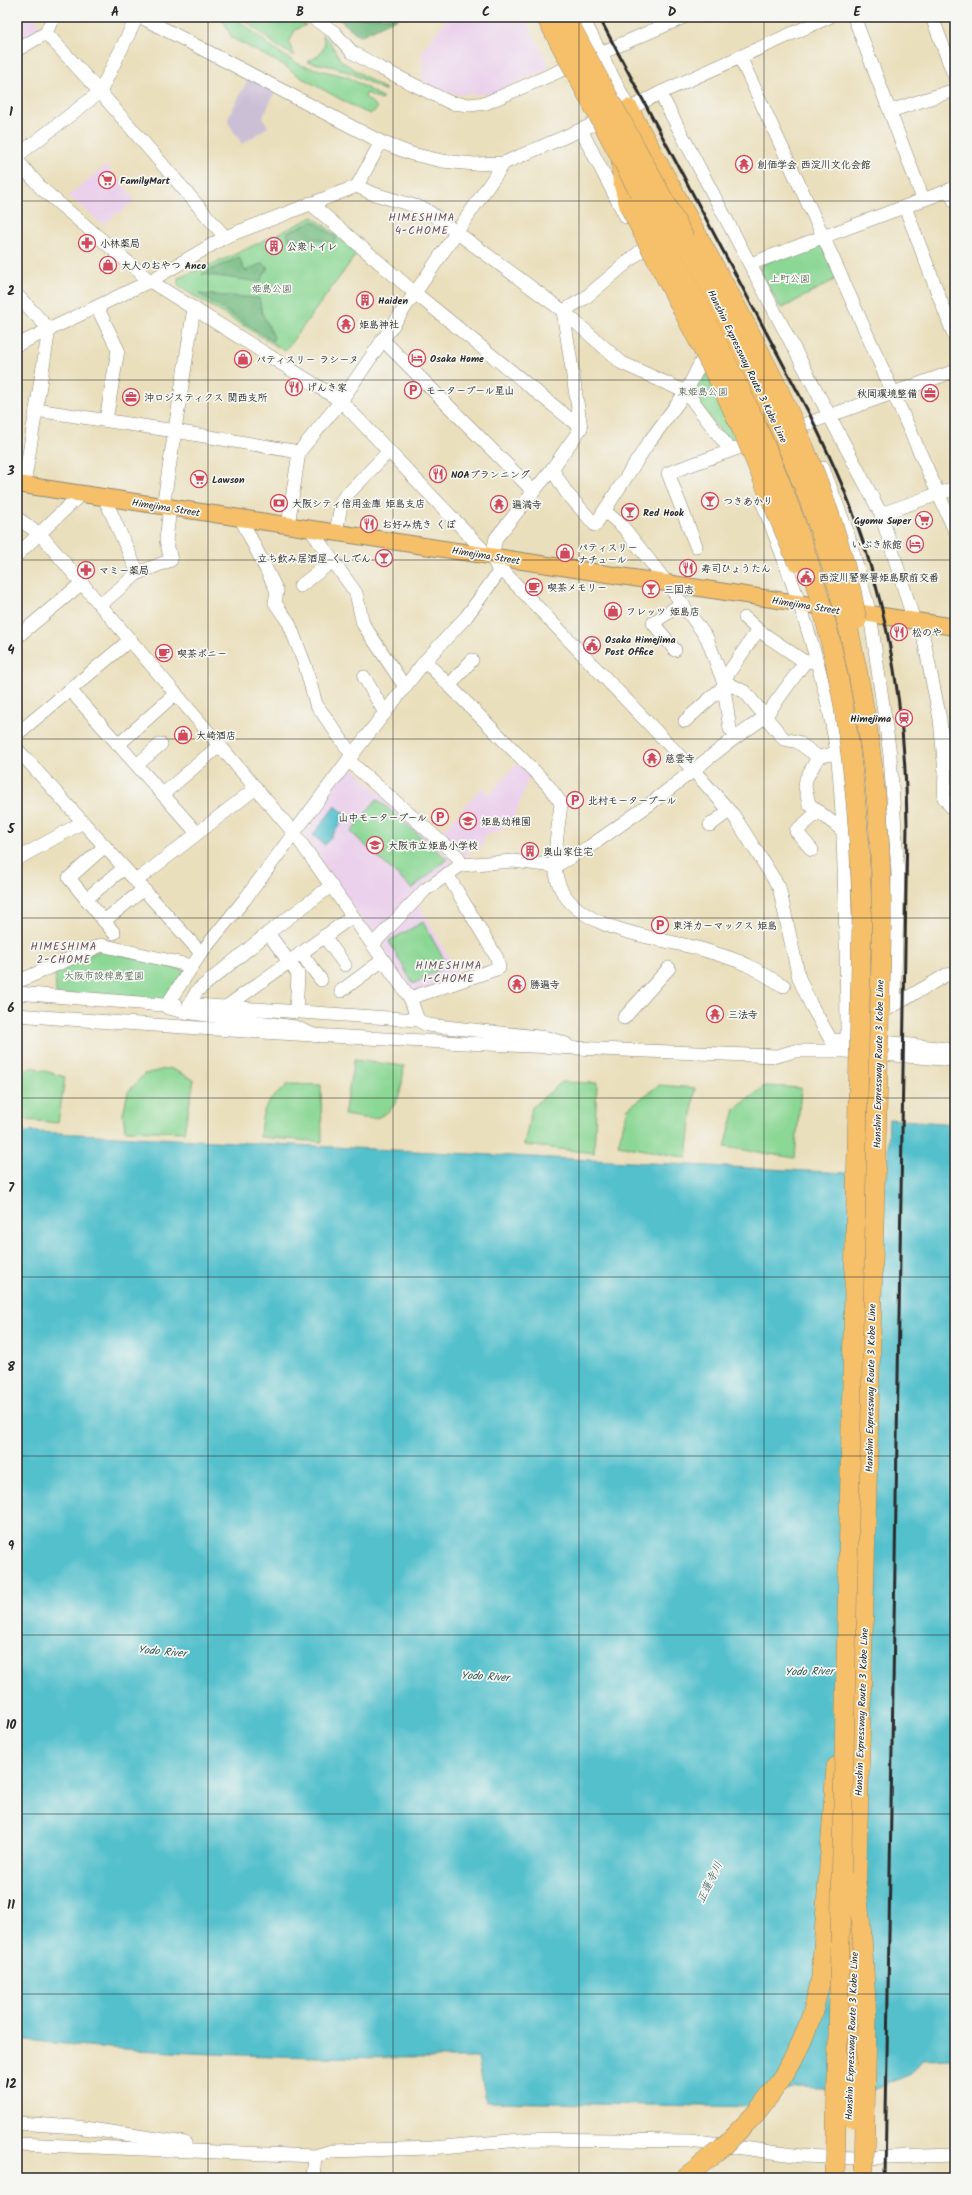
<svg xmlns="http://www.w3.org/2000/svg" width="972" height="2195" viewBox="0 0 972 2195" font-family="Kalam,'Klee One',sans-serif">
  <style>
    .built { fill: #ebd1ec }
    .industrial { fill: #cbbfd6 }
    .green { fill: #8bd794; stroke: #5b8160 }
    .forest { fill: #70b87e; stroke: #4e7254 }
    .water { fill: #53c0cc; stroke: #3f767c }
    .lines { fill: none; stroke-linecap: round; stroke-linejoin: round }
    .minor-casing { stroke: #8a8574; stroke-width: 14 }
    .major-casing { stroke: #8a8574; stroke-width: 18 }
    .highway-casing { stroke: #8a8574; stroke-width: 20 }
    .minor { stroke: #fff; stroke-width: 13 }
    .major { stroke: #f6c06b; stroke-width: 16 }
    .highway { stroke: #f6c06b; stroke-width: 19 }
    .rail { stroke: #2b2b2b; stroke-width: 3 }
    .highway-bridge-casing { stroke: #8a8574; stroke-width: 20; stroke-linecap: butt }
    .highway-bridge { stroke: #f6c06b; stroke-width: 19 }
    .grid { fill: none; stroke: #2b2b2b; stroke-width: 1; stroke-opacity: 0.55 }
    .labels { text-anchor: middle; stroke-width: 3.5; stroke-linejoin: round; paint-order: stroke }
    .poi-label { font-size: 10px; font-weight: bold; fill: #2b2b2b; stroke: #f6f6f2; text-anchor: start }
    .park-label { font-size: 10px; fill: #435645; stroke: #f6f6f2 }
    .street-label { font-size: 10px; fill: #2b2b2b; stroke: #f6f6f2 }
    .neighbourhood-label { font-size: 11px; letter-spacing: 1px; fill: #6d555e; stroke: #f6f6f2 }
    .water-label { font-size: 11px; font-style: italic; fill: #37585b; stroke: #f6f6f2 }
    .neatline { fill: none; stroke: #2b2b2b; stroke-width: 1.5 }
    .grid-label { font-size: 13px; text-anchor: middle; font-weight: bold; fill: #2b2b2b }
  </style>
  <rect width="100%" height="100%" fill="#f6f6f2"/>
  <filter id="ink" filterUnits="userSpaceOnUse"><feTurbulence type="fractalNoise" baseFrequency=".025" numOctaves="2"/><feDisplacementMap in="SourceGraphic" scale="8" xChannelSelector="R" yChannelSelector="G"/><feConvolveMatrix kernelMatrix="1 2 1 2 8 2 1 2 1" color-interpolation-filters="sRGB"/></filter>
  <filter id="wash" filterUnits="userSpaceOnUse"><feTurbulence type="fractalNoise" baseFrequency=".012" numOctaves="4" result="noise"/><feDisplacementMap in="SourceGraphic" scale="16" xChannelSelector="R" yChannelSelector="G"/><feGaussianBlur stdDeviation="0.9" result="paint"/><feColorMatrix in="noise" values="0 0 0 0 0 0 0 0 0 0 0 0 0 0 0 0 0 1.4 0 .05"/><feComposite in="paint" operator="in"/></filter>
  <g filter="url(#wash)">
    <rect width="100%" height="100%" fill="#eadfbc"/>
    <g class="built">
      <polygon points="17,17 34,17 41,28 17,42"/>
      <polygon points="448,17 524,17 549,64 547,69 489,94 458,94 444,91 423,81 422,51"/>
      <polygon points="106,165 135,199 120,213 116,213 103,225 68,196"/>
      <polygon points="517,763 530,774 515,816 497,833 485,835 482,847 469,849 467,859 440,834 482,787 490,794"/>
      <polygon points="347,769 354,769 454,862 422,887 378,934 372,935 302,833"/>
      <polygon points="419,904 459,976 415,993 410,991 385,952 384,942"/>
    </g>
    <polygon class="industrial" points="251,79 275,92 263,117 268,127 242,144 229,124 228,118 247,81"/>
    <g class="green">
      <polygon points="220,17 232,17 241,22 275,50 300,65 348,77 383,98 381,100 367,93 365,97 376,106 377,109 370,114 360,110 302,78 283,65 232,38 224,21"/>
      <polygon points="241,17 285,17 306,25 295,30 289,43 295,56 277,46"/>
      <polygon points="322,34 330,42 341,61 385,89 385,91 351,73 331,66 307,62 318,56 325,45"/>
      <polygon points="313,217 358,252 285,351 178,286 178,278 227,258"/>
      <polygon points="814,243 822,246 836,277 834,280 783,308 779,306 760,270 762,264"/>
      <polygon points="704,368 736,437 734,443 727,440 689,391"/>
      <polygon points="377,799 447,859 412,889 351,832"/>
      <polygon points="423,922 447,965 413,984 389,941"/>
      <polygon points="101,950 185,970 162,1002 56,994 55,970"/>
      <path d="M354 1060 404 1066C402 1088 400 1110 376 1118 368 1120 353 1116 344 1115Z"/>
      <polygon points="32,1067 65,1077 58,1123 17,1119 17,1076"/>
      <polygon points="170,1068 194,1080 184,1132 125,1130 123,1114 128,1092 144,1074"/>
      <polygon points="562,1082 597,1083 594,1153 524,1145 532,1107"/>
      <path d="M289 1084 321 1085 322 1142 260 1137C262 1106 265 1103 289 1084Z"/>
      <polygon points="659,1085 695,1088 687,1158 618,1145 628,1108"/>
      <polygon points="765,1086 801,1088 795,1158 725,1147 735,1109"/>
    </g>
    <g class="forest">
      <polygon points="336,17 400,17 360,36"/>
      <polygon points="313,221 337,238 333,244 317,239 290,241 287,233"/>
      <polygon points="239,257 245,271 263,263 268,268 260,282 202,274"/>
      <polygon points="199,294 259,298 262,313 274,337 273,341"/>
    </g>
    <g class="water">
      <polygon points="335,806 347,815 325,845 313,835"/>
      <path d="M889 1119 955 1124V2059L922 2060 911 2074 873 2090 795 2087 779 2093 754 2107 486 2102 478 2058C324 2058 170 2057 17 2039V1131L887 1175Z"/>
    </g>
  </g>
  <g filter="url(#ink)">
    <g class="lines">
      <g class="minor-casing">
        <g id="minor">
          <polyline points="141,17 381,142 412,154 442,161 475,164 504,163 629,109 660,93 829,17"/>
          <polyline points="311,17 334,32 352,52 378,67 451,103 470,105 486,103 684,17"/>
          <polyline points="582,17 629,109"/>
          <polyline points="854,17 923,199"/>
          <polyline points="932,17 955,78"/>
          <polyline points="46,33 100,92 225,237"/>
          <polyline points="17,50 46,33 53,17"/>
          <polyline points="740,57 823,236 955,531"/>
          <polyline points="660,93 881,514 914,621"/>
          <polyline points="890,111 955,90"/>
          <polyline points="581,130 626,217"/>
          <polyline points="17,156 100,92 137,17"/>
          <polyline points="17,160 41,188 150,281 341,401 694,771 734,816 779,887 799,978 811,1005 831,1040 893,1043 955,1050"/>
          <polyline points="949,190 955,202"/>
          <polyline points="310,203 415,293 581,428"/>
          <polyline points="905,207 955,338"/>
          <polyline points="643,249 585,298 563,311 622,363 686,392 730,450"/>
          <polyline points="750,264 955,188"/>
          <polyline points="17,295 49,329 24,485"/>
          <polyline points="97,307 118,350 106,420"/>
          <polyline points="382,339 533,491"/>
          <polyline points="17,345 150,281 225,237 357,186 381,142"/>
          <polyline points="36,410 175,431 299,452 341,401 504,163"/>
          <polyline points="823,468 847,531 870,614 890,755 898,874 894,1005"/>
          <polyline points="552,469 566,492 595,525 649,442 686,392 702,360"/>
          <path d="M763 504C794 584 824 668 837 753 842 791 843 830 844 868 846 926 847 983 847 1041"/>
          <polyline points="163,507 194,308"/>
          <polyline points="605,511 624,528 667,583 707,638 723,681 730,729"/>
          <polyline points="881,514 955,488"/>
          <polyline points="17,518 40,534 294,833 410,998 418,1020"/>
          <polyline points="241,519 277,591 275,603 289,623 305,665 316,704 352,755"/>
          <polyline points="288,526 299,452"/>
          <polyline points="310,529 356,593 363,624 405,687"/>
          <polyline points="336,532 342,500 389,451"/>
          <polyline points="696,546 668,473 955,371"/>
          <polyline points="17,555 81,494"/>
          <polyline points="138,573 171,560 166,540 170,508"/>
          <polyline points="300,586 333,561"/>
          <polyline points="100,605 138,573 104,497"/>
          <polyline points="745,618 758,630 805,662 813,661"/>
          <polyline points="920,621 940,719 945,772 944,798 955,812"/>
          <polyline points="758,630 723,681 745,692 784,739 798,742 818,757 837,753 844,749"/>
          <polyline points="17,637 82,583"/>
          <polyline points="675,650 653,623 682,603"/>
          <path d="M425 661 548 785 561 803C559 826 551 860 558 882 575 933 663 937 707 951 720 955 735 959 747 965 760 971 771 979 784 986"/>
          <polyline points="364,677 385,713"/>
          <polyline points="449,686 472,660"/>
          <polyline points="70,690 197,833"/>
          <polyline points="685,721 724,686"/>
          <polyline points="17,734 130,640"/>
          <polyline points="118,745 176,693"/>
          <polyline points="17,749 201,953"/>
          <polyline points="818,757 806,779 805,787 809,804 884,863"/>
          <polyline points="348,760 458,857 461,865"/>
          <polyline points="137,765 161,744"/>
          <polyline points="163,794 220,745"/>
          <polyline points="710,825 729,811"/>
          <polyline points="105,846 69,878 114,933"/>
          <polyline points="812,850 796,831 818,812"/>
          <polyline points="17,859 83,822"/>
          <polyline points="136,881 256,788"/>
          <polyline points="86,899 124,868"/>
          <polyline points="104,921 144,889"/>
          <polyline points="268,933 298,974 296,1012"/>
          <polyline points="324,936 345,965"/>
          <polyline points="373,944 425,890 461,865 513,861 555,866 589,847 650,804 732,740 765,717 805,662"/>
          <polyline points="301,953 321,980"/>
          <polyline points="17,982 101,945 192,966"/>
          <polyline points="341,991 383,960"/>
          <polyline points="17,993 163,1005 176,1004"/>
          <polyline points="410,998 499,968 497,958 447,874"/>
          <polyline points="189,1005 197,991 268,933 331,886"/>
          <polyline points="196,1005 418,1020 427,1025 548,1038 566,1044"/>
          <polyline points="226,1007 353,916"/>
          <polyline points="888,1009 946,975 955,974"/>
          <path d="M17 1015C270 1035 523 1047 777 1056L795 1051H845L955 1060"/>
          <polyline points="624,1018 669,968"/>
          <polyline points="316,1036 295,1027 185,1012 168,1008 168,1003 201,953 245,899 352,755 425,661 466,617 499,572 492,556 496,538 552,469 581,428 563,311 425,209 371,193 357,186"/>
          <polyline points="17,2123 77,2127 185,2143"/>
          <polyline points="17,2144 315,2156 332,2151 432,2148 532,2139 690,2141 801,2156 857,2158 955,2155"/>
          <polyline points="313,2178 315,2156"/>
        </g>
      </g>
      <g class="major-casing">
        <polyline id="major" points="17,484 955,627"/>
      </g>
      <g class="highway-casing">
        <g id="highway">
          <polyline points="629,109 701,242"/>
          <polyline points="621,154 622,180 629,206"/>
          <polyline points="856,1899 878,1075"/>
          <polyline points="850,2072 855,1932"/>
          <path d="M756 2113C791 2070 811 2032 821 1977L836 1767"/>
        </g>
      </g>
      <use href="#minor" class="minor"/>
      <use href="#major" class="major"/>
      <use href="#highway" class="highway"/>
      <path class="rail" d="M599 17 809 413C825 446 841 479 853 513 890 613 906 719 907 825L885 2178"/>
      <g class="highway-bridge-casing">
        <g id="highway-bridge">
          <path d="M546 17C586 92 626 168 666 243 724 353 778 459 814 579 847 689 859 797 862 912L835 2178"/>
          <path d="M566 17C605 92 646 166 686 241 753 367 819 496 850 636 866 708 877 782 880 855 884 928 879 1002 878 1075"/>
          <polyline points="629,206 721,385 744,434 797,562"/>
          <path d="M701 242C766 359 834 487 857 620"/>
          <polyline points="856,1882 862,1936 867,2020 864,2171"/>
          <polyline points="850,2072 852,2118"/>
          <polyline points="684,2178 722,2148 756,2113"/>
        </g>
      </g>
      <use href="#highway-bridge" class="highway-bridge"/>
    </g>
  </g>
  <path class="grid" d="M208 17V2178M393 17V2178M579 17V2178M764 17V2178M17 201H955M17 380H955M17 560H955M17 739H955M17 918H955M17 1098H955M17 1277H955M17 1456H955M17 1635H955M17 1814H955M17 1994H955"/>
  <defs>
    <g id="temple-ring" transform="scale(0.9)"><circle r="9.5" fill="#f6f6f2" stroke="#d1495b" stroke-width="1.5"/><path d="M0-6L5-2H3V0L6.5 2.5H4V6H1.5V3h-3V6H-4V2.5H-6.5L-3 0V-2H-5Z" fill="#d1495b"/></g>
    <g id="supermarket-ring" transform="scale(0.9)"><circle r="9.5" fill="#f6f6f2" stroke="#d1495b" stroke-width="1.5"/><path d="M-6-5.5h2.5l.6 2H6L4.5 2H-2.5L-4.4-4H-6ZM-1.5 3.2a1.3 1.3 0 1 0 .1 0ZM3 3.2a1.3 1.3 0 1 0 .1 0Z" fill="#d1495b"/></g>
    <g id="pharmacy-ring" transform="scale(0.9)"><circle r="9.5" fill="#f6f6f2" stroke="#d1495b" stroke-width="1.5"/><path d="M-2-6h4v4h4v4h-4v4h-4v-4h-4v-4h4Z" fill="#d1495b"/></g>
    <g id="building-ring" transform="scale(0.9)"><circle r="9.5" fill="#f6f6f2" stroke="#d1495b" stroke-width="1.5"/><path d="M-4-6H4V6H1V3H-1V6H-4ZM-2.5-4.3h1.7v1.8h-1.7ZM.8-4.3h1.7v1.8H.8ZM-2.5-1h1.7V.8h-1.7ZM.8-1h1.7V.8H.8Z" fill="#d1495b"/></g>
    <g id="shop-ring" transform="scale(0.9)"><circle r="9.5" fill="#f6f6f2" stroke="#d1495b" stroke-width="1.5"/><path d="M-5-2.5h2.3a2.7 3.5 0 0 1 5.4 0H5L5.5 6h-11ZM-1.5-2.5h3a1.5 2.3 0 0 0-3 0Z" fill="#d1495b"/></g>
    <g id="hotel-ring" transform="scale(0.9)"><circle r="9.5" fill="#f6f6f2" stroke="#d1495b" stroke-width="1.5"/><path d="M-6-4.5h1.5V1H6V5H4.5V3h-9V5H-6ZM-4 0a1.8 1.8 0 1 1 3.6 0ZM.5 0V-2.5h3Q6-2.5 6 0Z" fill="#d1495b"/></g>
    <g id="restaurant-ring" transform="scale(0.9)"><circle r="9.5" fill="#f6f6f2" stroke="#d1495b" stroke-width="1.5"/><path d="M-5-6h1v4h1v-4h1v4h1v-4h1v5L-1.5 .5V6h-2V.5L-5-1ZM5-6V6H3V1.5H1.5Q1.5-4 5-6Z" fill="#d1495b"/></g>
    <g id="parking-ring" transform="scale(0.9)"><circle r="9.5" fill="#f6f6f2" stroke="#d1495b" stroke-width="1.5"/><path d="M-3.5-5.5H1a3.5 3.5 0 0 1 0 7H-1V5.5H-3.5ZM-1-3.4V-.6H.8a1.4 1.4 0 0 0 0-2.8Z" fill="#d1495b"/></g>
    <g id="office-ring" transform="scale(0.9)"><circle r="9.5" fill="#f6f6f2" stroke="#d1495b" stroke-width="1.5"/><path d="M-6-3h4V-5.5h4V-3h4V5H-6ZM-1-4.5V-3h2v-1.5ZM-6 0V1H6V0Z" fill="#d1495b"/></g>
    <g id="bar-ring" transform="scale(0.9)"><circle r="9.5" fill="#f6f6f2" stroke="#d1495b" stroke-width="1.5"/><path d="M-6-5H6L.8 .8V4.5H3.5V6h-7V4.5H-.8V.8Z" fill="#d1495b"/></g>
    <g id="bank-ring" transform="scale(0.9)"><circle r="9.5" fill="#f6f6f2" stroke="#d1495b" stroke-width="1.5"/><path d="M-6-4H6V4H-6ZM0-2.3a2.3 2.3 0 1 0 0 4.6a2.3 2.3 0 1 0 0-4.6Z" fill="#d1495b"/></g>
    <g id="civic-ring" transform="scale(0.9)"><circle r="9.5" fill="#f6f6f2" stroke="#d1495b" stroke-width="1.5"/><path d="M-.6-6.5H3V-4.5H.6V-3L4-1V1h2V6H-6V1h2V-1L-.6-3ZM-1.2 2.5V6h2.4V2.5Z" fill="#d1495b"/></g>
    <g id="cafe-ring" transform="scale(0.9)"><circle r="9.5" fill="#f6f6f2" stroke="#d1495b" stroke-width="1.5"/><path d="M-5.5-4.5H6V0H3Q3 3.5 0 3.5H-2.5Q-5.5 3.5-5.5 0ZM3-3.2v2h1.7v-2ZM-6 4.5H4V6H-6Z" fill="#d1495b"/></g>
    <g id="station-ring" transform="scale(0.9)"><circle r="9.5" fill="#f6f6f2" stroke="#d1495b" stroke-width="1.5"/><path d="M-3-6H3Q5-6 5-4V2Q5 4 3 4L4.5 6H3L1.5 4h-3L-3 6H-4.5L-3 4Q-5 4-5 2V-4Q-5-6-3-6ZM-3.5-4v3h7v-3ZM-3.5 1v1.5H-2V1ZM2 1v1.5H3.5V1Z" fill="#d1495b"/></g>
    <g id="school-ring" transform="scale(0.9)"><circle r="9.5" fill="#f6f6f2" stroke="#d1495b" stroke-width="1.5"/><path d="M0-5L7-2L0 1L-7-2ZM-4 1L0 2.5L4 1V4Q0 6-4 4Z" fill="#d1495b"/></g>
  </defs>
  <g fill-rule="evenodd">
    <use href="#temple-ring" x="744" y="164"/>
    <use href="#supermarket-ring" x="107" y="180"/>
    <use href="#pharmacy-ring" x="87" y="243"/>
    <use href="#building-ring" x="274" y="246"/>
    <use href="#shop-ring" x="108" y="265"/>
    <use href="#building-ring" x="365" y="300"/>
    <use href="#temple-ring" x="346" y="324"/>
    <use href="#hotel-ring" x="417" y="358"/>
    <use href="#shop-ring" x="243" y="359"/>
    <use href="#restaurant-ring" x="294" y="387"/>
    <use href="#parking-ring" x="413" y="390"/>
    <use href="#office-ring" x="930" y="393"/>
    <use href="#office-ring" x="131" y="397"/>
    <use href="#restaurant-ring" x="438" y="474"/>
    <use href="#supermarket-ring" x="199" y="479"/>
    <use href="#bar-ring" x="710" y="501"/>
    <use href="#bank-ring" x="279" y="503"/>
    <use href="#temple-ring" x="499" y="504"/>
    <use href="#bar-ring" x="630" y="512"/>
    <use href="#supermarket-ring" x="924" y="520"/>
    <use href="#restaurant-ring" x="369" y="524"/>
    <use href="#hotel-ring" x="915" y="544"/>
    <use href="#shop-ring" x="565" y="553"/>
    <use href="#bar-ring" x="384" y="558"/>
    <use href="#restaurant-ring" x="688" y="568"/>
    <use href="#pharmacy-ring" x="86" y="570"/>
    <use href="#civic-ring" x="806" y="577"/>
    <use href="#cafe-ring" x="534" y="587"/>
    <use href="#bar-ring" x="651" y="589"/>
    <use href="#shop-ring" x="613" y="611"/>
    <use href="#restaurant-ring" x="899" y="632"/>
    <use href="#civic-ring" x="592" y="645"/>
    <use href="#cafe-ring" x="164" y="653"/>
    <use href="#station-ring" x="904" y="718"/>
    <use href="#shop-ring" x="183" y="735"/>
    <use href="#temple-ring" x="652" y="758"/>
    <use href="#parking-ring" x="575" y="800"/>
    <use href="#parking-ring" x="440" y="817"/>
    <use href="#school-ring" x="468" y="821"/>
    <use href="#school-ring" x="375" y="845"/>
    <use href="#building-ring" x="530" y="851"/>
    <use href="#parking-ring" x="660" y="925"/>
    <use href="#temple-ring" x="517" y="984"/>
    <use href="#temple-ring" x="715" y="1014"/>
  </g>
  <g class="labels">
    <g class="poi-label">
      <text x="757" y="168">創価学会 西淀川文化会館</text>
      <text x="120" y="184">FamilyMart</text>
      <text x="100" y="247">小林薬局</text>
      <text x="287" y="250">公衆トイレ</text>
      <text x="121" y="269">大人のおやつ Anco</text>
      <text x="378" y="304">Haiden</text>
      <text x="359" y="328">姫島神社</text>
      <text x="430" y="362">Osaka Home</text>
      <text x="256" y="363">パティスリー ラシーヌ</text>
      <text x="307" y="391">げんき家</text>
      <text x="426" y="394">モータープール星山</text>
      <text x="917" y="397" text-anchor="end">秋岡環境整備</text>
      <text x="144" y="401">沖ロジスティクス 関西支所</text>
      <text x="451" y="478">NOAプランニング</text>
      <text x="212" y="483">Lawson</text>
      <text x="723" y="505">つきあかり</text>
      <text x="292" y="507">大阪シティ信用金庫 姫島支店</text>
      <text x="512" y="508">遍満寺</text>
      <text x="643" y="516">Red Hook</text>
      <text x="911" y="524" text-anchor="end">Gyomu Super</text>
      <text x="382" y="528">お好み焼き くぼ</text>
      <text x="902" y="548" text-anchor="end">いぶき旅館</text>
      <text x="578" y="551">パティスリー<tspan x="578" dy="12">ナチュール</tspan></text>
      <text x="371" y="562" text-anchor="end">立ち飲み居酒屋 くしでん</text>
      <text x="701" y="572">寿司ひょうたん</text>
      <text x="99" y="574">マミー薬局</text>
      <text x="819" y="581">西淀川警察署姫島駅前交番</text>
      <text x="547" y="591">喫茶メモリー</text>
      <text x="664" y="593">三国志</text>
      <text x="626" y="615">フレッツ 姫島店</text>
      <text x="912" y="636">松のや</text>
      <text x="605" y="643">Osaka Himejima<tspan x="605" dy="12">Post Office</tspan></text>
      <text x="177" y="657">喫茶ポニー</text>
      <text x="891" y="722" text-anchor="end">Himejima</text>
      <text x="196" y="739">大崎酒店</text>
      <text x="665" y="762">慈雲寺</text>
      <text x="588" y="804">北村モータープール</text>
      <text x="427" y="821" text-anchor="end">山中モータープール</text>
      <text x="481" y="825">姫島幼稚園</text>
      <text x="388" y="849">大阪市立姫島小学校</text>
      <text x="543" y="855">奥山家住宅</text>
      <text x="673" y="929">東洋カーマックス 姫島</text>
      <text x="530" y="988">勝遍寺</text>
      <text x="728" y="1018">三法寺</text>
    </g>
    <g class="park-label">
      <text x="790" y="282">上町公園</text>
      <text x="272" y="292">姫島公園</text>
      <text x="703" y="395">東姫島公園</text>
      <text x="104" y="979">大阪市設稗島霊園</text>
    </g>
    <g class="street-label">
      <text transform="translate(748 366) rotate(64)" y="4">Hanshin Expressway Route 3 Kobe Line</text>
      <text transform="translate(166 507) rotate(9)" y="4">Himejima Street</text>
      <text transform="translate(486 555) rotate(9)" y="4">Himejima Street</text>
      <text transform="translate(806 605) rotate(9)" y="4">Himejima Street</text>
      <text transform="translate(878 1064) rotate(-89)" y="4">Hanshin Expressway Route 3 Kobe Line</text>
      <text transform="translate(870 1388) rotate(-89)" y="4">Hanshin Expressway Route 3 Kobe Line</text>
      <text transform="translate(861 1712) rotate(-88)" y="4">Hanshin Expressway Route 3 Kobe Line</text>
      <text transform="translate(851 2036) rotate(-88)" y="4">Hanshin Expressway Route 3 Kobe Line</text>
    </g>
    <g class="neighbourhood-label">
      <text x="422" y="221">HIMESHIMA<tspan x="422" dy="13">4-CHOME</tspan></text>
      <text x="64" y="950">HIMESHIMA<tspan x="64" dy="13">2-CHOME</tspan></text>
      <text x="449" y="969">HIMESHIMA<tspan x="449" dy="13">1-CHOME</tspan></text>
    </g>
    <g class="water-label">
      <text transform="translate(162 1651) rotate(5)" y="4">Yodo River</text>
      <text transform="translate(809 1671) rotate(-1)" y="4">Yodo River</text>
      <text transform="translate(485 1676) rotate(3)" y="4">Yodo River</text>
      <text transform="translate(709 1882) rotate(-64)" y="4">正蓮寺川</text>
    </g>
  </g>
  <rect width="972" height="2195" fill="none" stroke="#f6f6f2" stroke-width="44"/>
  <rect x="22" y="22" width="928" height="2151" class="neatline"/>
  <g class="grid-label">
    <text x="115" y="16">A</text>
    <text x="300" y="16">B</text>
    <text x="486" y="16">C</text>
    <text x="672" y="16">D</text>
    <text x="857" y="16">E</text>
    <text x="11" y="116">1</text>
    <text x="11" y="295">2</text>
    <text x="11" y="475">3</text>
    <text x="11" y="654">4</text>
    <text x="11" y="833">5</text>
    <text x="11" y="1012">6</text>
    <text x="11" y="1192">7</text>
    <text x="11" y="1371">8</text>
    <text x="11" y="1550">9</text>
    <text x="11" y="1729">10</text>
    <text x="11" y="1909">11</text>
    <text x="11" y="2088">12</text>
  </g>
</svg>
